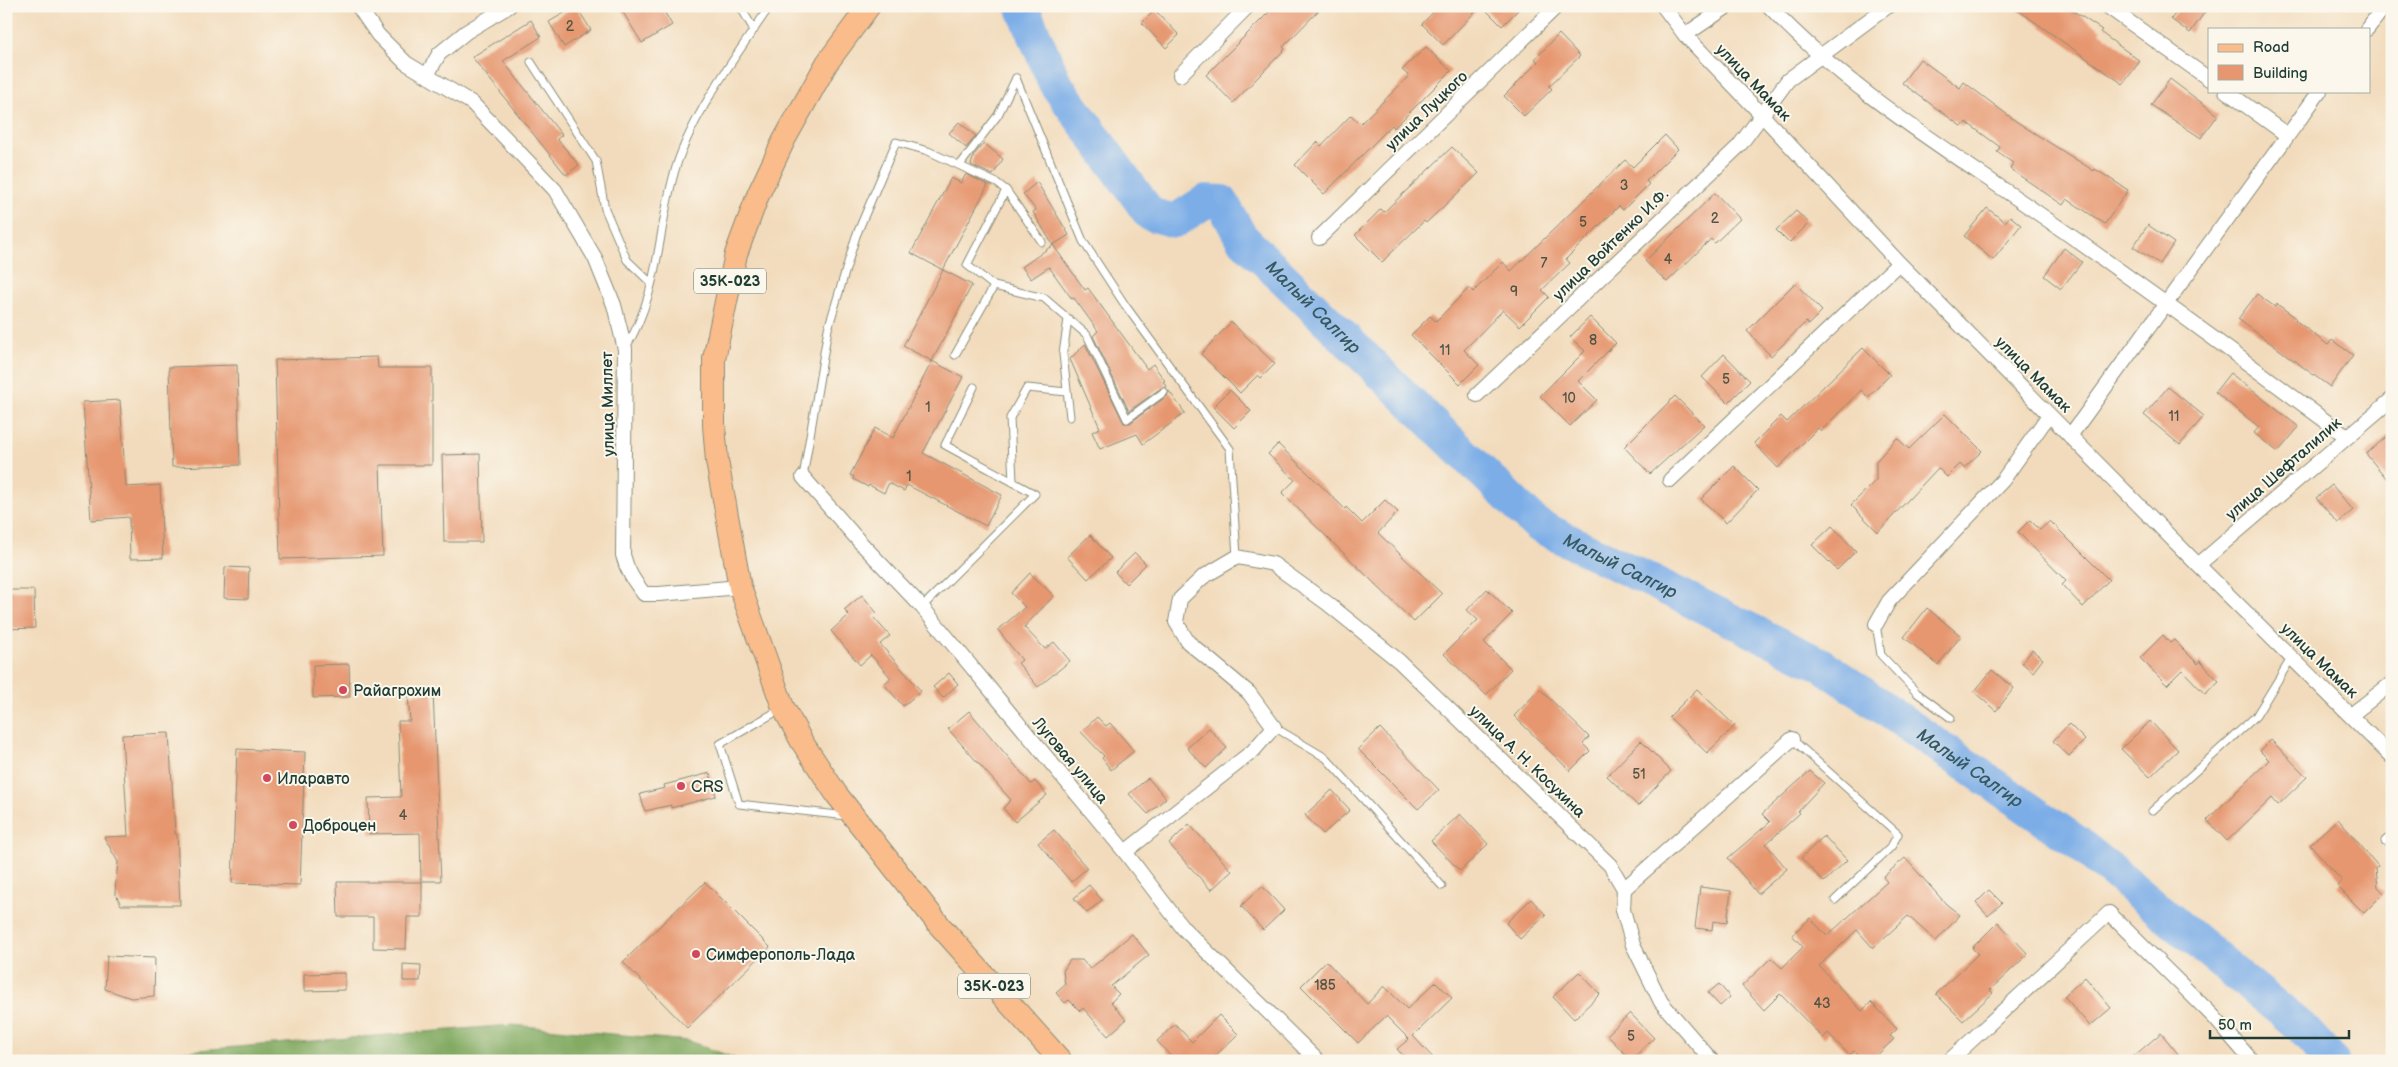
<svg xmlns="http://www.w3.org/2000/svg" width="2398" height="1067" viewBox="0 0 2398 1067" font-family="'Balsamiq Sans',sans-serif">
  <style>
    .forest { fill: #82aa62; stroke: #50744b }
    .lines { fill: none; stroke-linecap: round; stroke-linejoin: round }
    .river { stroke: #7bade7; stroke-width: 34 }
    .building { fill: #e6976f }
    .lane-casing { stroke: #888c78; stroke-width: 9 }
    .street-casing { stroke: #888c78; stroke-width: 16 }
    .primary-casing { stroke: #888c78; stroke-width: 24 }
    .lane { stroke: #fff; stroke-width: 7 }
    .street { stroke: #fff; stroke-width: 14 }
    .primary { stroke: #fabc8b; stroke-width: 22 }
    .poi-dot { fill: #d1495b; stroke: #fbf7ec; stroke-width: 2 }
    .labels { text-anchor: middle; stroke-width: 4; stroke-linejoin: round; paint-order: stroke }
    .number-label { font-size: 14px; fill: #515443 }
    .shield { fill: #fbf7ec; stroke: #61756b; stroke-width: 1 }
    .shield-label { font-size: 15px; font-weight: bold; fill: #1f3d34 }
    .street-label { font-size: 16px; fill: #1f3d34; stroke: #fbf7ec }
    .poi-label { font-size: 16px; fill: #1f3d34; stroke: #fbf7ec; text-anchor: start }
    .water-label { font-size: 18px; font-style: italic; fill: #365961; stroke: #fbf7ec }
  </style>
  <rect width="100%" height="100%" fill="#fbf7ec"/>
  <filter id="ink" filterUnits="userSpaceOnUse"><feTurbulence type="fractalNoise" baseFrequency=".02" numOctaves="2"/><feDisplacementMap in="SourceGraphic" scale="10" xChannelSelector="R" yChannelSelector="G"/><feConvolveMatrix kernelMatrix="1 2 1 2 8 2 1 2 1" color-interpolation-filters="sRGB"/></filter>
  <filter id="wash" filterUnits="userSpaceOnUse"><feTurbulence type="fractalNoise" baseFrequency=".0096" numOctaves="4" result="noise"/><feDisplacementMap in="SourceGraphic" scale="20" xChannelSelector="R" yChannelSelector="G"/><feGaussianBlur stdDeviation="1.12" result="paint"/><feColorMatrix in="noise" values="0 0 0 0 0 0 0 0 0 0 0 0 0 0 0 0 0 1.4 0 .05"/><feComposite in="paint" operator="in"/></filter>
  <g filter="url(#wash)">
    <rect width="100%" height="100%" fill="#f2dbbc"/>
    <polygon class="forest" points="512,1025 689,1041 742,1061 153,1061 124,1056"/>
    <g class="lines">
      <path class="river" id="s1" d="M1022 6 1055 83 1150 214 1175 221 1206 201 1222 202 1241 237 1537 525 1822 665 2078 843 2302 1028 2332 1061"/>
    </g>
    <g id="blocks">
      <g class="building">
        <polygon points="576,6 591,30 564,47 549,22"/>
        <polygon points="619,6 661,6 672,25 642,43"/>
        <polygon points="1275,6 1323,6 1283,47 1285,49 1233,103 1206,75"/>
        <polygon points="1439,6 1481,6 1443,45 1422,24"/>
        <polygon points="1482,6 1522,6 1502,26"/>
        <polygon points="2012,6 2066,6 2102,30 2100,32 2140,61 2123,84"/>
        <polygon points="2181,6 2209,6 2190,33 2171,19"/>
        <polygon points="1155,10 1179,35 1166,48 1142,23"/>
        <polygon points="531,20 541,37 503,61 562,135 557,139 579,165 566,175 472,57"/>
        <polygon points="1559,34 1580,56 1549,86 1552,89 1524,116 1504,96 1538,62 1535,59"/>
        <polygon points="1426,47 1451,71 1394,128 1392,125 1324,194 1295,165 1317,142 1321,146 1351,115 1360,124 1409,76 1402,70"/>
        <polygon points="1920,59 1960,88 1964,82 2017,122 2094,171 2095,169 2128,190 2105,224 2067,199 2063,205 2010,169 2013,163 1997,152 2000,147 1966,122 1962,127 1902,83"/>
        <polygon points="2170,79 2218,115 2201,138 2151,105"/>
        <polygon points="959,122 976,136 966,148 949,133"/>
        <polygon points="1665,135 1678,149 1646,181 1649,184 1623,210 1619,206 1566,259 1570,263 1542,290 1549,297 1520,326 1503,310 1464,350 1479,365 1460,384 1411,335 1430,316 1436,321 1469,288 1473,292 1503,262 1511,271 1625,160 1633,167"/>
        <polygon points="984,143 1003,159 993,175 971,165 974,155"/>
        <polygon points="1452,147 1479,173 1426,223 1424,221 1382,262 1355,235 1381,209 1384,212"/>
        <polygon points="966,174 988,185 943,270 911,253 951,178 961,183"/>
        <polygon points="1037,182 1069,235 1053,245 1033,212 1036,210 1023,194"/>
        <polygon points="1715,193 1740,219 1715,243 1711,239 1667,282 1645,261"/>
        <polygon points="1987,208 2005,222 2010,216 2021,225 1993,260 1964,236"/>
        <polygon points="1796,211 1809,223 1789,243 1776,230"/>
        <polygon points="2148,225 2174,243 2160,264 2133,247"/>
        <polygon points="1053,245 1085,290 1088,288 1147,369 1153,364 1165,381 1163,382 1167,387 1161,388 1129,411 1093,336 1098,331 1074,298 1072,299 1049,267 1031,279 1022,267"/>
        <polygon points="2064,248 2082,262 2061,289 2044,276"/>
        <polygon points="943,270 972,285 932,361 903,346"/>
        <polygon points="1795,283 1822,311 1808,325 1806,322 1771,356 1747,331"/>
        <polygon points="2257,294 2275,307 2277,304 2296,318 2295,320 2328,345 2332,340 2353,355 2330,387 2238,319"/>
        <polygon points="1590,317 1616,343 1578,381 1597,400 1570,426 1540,396 1585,351 1570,337"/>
        <polygon points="1231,322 1275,364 1261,378 1258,375 1240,393 1201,354"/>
        <polygon points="1085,344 1124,423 1130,423 1167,396 1169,391 1185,413 1143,444 1137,434 1100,449 1092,432 1100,428 1070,359"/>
        <polygon points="1863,348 1890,375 1868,397 1861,390 1821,431 1818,428 1778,468 1754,443 1781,416 1787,422"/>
        <polygon points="1724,354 1750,381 1728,403 1702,377"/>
        <polygon points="377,357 378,368 432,368 432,465 380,465 383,556 280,559 275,360"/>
        <polygon points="932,361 963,377 923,453 1002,495 986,526 907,485 904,491 889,483 884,493 869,485 868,487 853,479 854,477 850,475 875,428 893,438"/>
        <polygon points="237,365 240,465 172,467 169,367"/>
        <polygon points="2230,373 2299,427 2278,452 2254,433 2259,427 2215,392"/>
        <polygon points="2168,387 2204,416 2180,445 2144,415"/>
        <polygon points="1230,390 1251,411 1234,428 1213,407"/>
        <polygon points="1675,396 1704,425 1650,474 1624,447"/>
        <polygon points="120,400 126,487 160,485 163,558 130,559 129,517 91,520 83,402"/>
        <polygon points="1945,414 1982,451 1964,468 1960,464 1947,477 1938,468 1878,532 1851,505 1876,480 1876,461 1897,438 1909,449"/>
        <polygon points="2392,432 2392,485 2366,454"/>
        <polygon points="1278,444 1345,509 1346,507 1362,523 1385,500 1398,512 1378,533 1442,594 1414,622 1282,493 1295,480 1268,454"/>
        <polygon points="480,454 482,542 444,542 442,455"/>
        <polygon points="1734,466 1758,490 1726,523 1701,499"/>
        <polygon points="2332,485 2353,510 2338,523 2316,498"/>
        <polygon points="2030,520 2040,530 2050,521 2109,580 2083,607 2062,585 2066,581 2018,532"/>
        <polygon points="1832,526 1856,551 1837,570 1812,545"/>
        <polygon points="1090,535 1111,558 1088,579 1067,557"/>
        <polygon points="1135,553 1146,564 1126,584 1115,572"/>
        <polygon points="225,567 249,568 248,599 224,598"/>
        <polygon points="1030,573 1054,596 1024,627 1045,649 1054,642 1070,661 1038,687 1018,663 1022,660 998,630 1025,607 1011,593"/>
        <polygon points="1487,589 1512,613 1484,642 1511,669 1486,695 1444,654 1478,620 1467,610"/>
        <polygon points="6,590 34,590 35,628 6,629"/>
        <polygon points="862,595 877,613 873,617 890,636 880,644 921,691 903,706 884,684 891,678 871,655 860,665 831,631 849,615 844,610"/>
        <polygon points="1927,608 1961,636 1938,665 1904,637"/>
        <polygon points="2163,635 2170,643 2174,640 2198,664 2200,661 2219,681 2205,694 2182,670 2167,685 2140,658"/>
        <polygon points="2032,650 2043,659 2033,672 2022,663"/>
        <polygon points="349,664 350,697 313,698 313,665"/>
        <polygon points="1992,670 2014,688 1996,711 1974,692"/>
        <polygon points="949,673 958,684 943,698 933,687"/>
        <polygon points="1540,689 1589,737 1583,744 1590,751 1570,771 1514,716"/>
        <polygon points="1697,689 1735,726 1707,753 1669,717"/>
        <polygon points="433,692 441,881 421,881 420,833 369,834 368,798 401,797 398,721 410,721 408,695"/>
        <polygon points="969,711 1031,784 1035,781 1047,795 1015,822 1003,808 1011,800 948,729"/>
        <polygon points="1097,717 1106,726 1110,723 1134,751 1111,770 1102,758 1104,756 1081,732"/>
        <polygon points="2150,721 2178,750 2150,777 2121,749"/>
        <polygon points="2069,724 2085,740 2069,756 2053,741"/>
        <polygon points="1209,728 1227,748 1206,768 1187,748"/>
        <polygon points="1380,728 1439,790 1418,809 1358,749"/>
        <polygon points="169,733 175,834 177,834 180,905 121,905 115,892 118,862 104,837 128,836 122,735"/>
        <polygon points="2271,740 2307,777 2278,805 2272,798 2227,841 2207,820 2269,760 2260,751"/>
        <polygon points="1641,741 1671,771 1638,806 1607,776"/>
        <polygon points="237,749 305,752 300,885 232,883"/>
        <polygon points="1810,771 1824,783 1798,811 1800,813 1766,844 1787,869 1758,894 1728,858 1770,822 1762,814"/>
        <polygon points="710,773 716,796 671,808 671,805 645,811 640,794 665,788 664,785"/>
        <polygon points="1148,778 1166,798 1148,814 1129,794"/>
        <polygon points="1332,790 1350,810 1323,834 1305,815"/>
        <polygon points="1460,814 1488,844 1460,871 1431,841"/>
        <polygon points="2338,819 2378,866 2376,869 2378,887 2384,893 2364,913 2337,886 2342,881 2310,844"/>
        <polygon points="1189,824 1232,871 1211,890 1169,844"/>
        <polygon points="1054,830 1087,868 1071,882 1038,843"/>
        <polygon points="1824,836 1847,860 1824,882 1801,858"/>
        <polygon points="1905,858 1946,904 1960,915 1936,941 1908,916 1873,948 1857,930 1819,966 1862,1011 1871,1002 1897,1029 1890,1036 1894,1039 1871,1061 1864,1061 1854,1051 1849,1055 1828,1033 1823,1038 1780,994 1764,1010 1742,986 1771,958 1782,968 1803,947 1792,935 1810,918 1827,936 1887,882 1883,877"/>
        <polygon points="337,882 422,882 422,917 407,917 406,949 373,948 373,917 338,917"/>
        <polygon points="705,882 770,947 687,1028 623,962"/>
        <polygon points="1089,885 1102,900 1087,913 1074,898"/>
        <polygon points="1262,886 1284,910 1263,930 1241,906"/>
        <polygon points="1700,887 1731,891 1727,923 1713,921 1712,930 1695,928"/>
        <polygon points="1989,890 2002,903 1988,916 1976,903"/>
        <polygon points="1531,899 1546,915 1520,939 1506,923"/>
        <polygon points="1998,922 2028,954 1990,990 1993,993 1963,1021 1936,994 1978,954 1972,948"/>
        <polygon points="1132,934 1149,955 1111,986 1119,994 1111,1002 1126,1020 1108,1036 1083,1008 1080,1011 1069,1000 1065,1003 1056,993 1065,985 1063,971 1070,960 1082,960 1090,969"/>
        <polygon points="107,956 155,958 154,996 131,998 105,989"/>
        <polygon points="1326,961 1367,1004 1384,986 1407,1009 1436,982 1452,998 1413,1036 1436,1061 1408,1061 1397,1049 1409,1039 1386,1016 1358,1043 1301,986"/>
        <polygon points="403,964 421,965 420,981 403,981"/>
        <polygon points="1579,972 1600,994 1574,1019 1553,997"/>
        <polygon points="345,973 345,990 304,991 304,974"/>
        <polygon points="2085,977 2111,1008 2090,1026 2064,996"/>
        <polygon points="1719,984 1730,997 1720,1006 1708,993"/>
        <polygon points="1630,1013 1654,1038 1631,1060 1607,1035"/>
        <polygon points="1219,1015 1238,1034 1210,1061 1175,1061 1157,1041 1175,1024 1192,1042"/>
        <polygon points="2161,1033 2184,1061 2128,1061"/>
      </g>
    </g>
  </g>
  <g filter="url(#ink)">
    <use href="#blocks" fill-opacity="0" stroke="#888c78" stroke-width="1"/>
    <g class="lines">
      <g class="lane-casing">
        <g id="lane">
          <polyline points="740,6 754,30"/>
          <polyline points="531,62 596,161 605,209 627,260 651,283"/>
          <polyline points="1016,78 1083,241 1125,305 1230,449 1237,557"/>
          <polyline points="960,165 998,115 1016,78"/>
          <polyline points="1006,190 967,265 994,286 1044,298 1087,335 1127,419 1164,392"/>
          <polyline points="1068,319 1063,354 1070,417"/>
          <path d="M625 349C661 291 657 228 676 167 693 113 738 53 770 6"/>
          <polyline points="955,355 994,286"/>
          <polyline points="803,477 828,329 856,236 896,142 928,151 997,183 1006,190 1042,242"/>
          <polyline points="1013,482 1010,418 1027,388 1067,392"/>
          <polyline points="922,607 1035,494 945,445 974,387"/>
          <polyline points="1876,624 1881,655 1917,693 1951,718"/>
          <polyline points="781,709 720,744 739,804 847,816"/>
          <polyline points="1274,727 1326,758 1442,886"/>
          <polyline points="1792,739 1898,834 1891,847 1835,900"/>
          <polyline points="2152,811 2256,716 2292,657"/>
          <polyline points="2385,841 2392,835"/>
        </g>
      </g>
      <g class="street-casing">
        <g id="street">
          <path d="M358 6 378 35 406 63 472 103 555 190 595 258 614 305 625 349 623 555C627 571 634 581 644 594H659L740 587"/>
          <polyline points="1663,6 1685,35 1761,114 1899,263 2198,565 2392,757"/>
          <path d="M1769 6C1846 88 1943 147 2035 211 2140 284 2244 360 2347 437"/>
          <polyline points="2107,6 2209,79"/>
          <polyline points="2367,29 2385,6"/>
          <polyline points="1685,35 1728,6"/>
          <polyline points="427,75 439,54 466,32 509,6"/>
          <polyline points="1180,75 1248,6"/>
          <polyline points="2226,91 2287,135"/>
          <polyline points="1319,238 1557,6"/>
          <polyline points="1477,395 1739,146 1788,80 1888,6"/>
          <polyline points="2070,436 2320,91"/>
          <polyline points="803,477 859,541 922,607 1125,852 1183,928 1318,1061"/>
          <polyline points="1670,480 1899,263"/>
          <polyline points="2198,565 2392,399"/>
          <polyline points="1876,624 1889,601 2003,480 2049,415"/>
          <polyline points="2351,715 2392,683"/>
          <polyline points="1125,852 1253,751 1274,727 1249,693 1188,642 1176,622 1180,599 1203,577 1237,557 1273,564 1327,603 1399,661 1610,865 1624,889 1623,910 1633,945 1661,1002 1712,1061"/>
          <polyline points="1624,889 1792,739"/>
          <polyline points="1949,1061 2109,913 2213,1016 2252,1061"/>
        </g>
      </g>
      <g class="primary-casing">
        <polyline id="primary" points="869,6 827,63 784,140 758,195 736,254 714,359 714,425 717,461 740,587 783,707 802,742 837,795 940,926 1061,1061"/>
      </g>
      <use href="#lane" class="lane"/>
      <use href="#street" class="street"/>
      <use href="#primary" class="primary"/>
    </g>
  </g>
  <g class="poi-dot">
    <circle cx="343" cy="690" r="5"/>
    <circle cx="267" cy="778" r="5"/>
    <circle cx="681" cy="786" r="5"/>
    <circle cx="293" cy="825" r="5"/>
    <circle cx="696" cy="954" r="5"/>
  </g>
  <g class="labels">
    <g class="number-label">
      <text x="570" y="31">2</text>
      <text x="1624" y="190">3</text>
      <text x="1715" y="223">2</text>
      <text x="1583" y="227">5</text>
      <text x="1668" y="264">4</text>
      <text x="1544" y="268">7</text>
      <text x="1514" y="296">9</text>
      <text x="1593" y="345">8</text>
      <text x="1445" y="355">11</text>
      <text x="1726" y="384">5</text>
      <text x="1569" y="403">10</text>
      <text x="928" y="412">1</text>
      <text x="2174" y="421">11</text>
      <text x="909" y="481">1</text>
      <text x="1639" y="779">51</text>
      <text x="403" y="820">4</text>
      <text x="1325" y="990">185</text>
      <text x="1822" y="1008">43</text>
      <text x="1631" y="1041">5</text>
    </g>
    <g class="shield">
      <rect x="694" y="268.5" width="72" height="25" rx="4"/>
      <rect x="958" y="973.5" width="72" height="25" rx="4"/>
    </g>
    <g class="shield-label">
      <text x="730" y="286">35К-023</text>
      <text x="994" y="991">35К-023</text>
    </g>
    <g class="street-label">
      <text transform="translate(1754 82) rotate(46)" y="6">улица Мамак</text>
      <text transform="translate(1426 110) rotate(-44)" y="6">улица Луцкого</text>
      <text transform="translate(1610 244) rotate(-44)" y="6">улица Войтенко И.Ф.</text>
      <text transform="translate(2034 374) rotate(45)" y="6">улица Мамак</text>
      <text transform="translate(607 404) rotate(-91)" y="6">улица Миллет</text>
      <text transform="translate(2283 468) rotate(-41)" y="6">улица Шефталилик</text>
      <text transform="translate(2320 660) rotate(44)" y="6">улица Мамак</text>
      <text transform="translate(1071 760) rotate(50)" y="6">Луговая улица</text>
      <text transform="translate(1528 761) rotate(44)" y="6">улица А. Н. Косухина</text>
    </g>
    <g class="poi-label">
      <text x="353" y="696">Райагрохим</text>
      <text x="277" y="784">Иларавто</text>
      <text x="691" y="792">CRS</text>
      <text x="303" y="831">Доброцен</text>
      <text x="706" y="960">Симферополь-Лада</text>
    </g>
    <g class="water-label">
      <text dy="6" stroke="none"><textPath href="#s1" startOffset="465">Малый Салгир</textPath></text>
      <text dy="6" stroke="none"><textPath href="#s1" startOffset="870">Малый Салгир</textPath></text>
      <text dy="6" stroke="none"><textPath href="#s1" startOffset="1275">Малый Салгир</textPath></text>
    </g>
  </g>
  <rect width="2398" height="1067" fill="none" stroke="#fbf7ec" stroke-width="25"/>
  <rect x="2208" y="28" width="162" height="65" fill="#fbf7ec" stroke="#a3ada2"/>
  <rect x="2218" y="44" width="25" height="8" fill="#fabc8b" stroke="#a3ada2"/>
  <text x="2253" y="52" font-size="15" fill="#1f3d34">Road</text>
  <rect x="2218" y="65" width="25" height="15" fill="#e6976f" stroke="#a3ada2"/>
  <text x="2253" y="78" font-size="15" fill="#1f3d34">Building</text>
  <path d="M2210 1030v8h139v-8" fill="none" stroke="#1f3d34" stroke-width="2.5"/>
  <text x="2218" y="1030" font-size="15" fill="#1f3d34" stroke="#fbf7ec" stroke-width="4" paint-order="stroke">50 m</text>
</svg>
